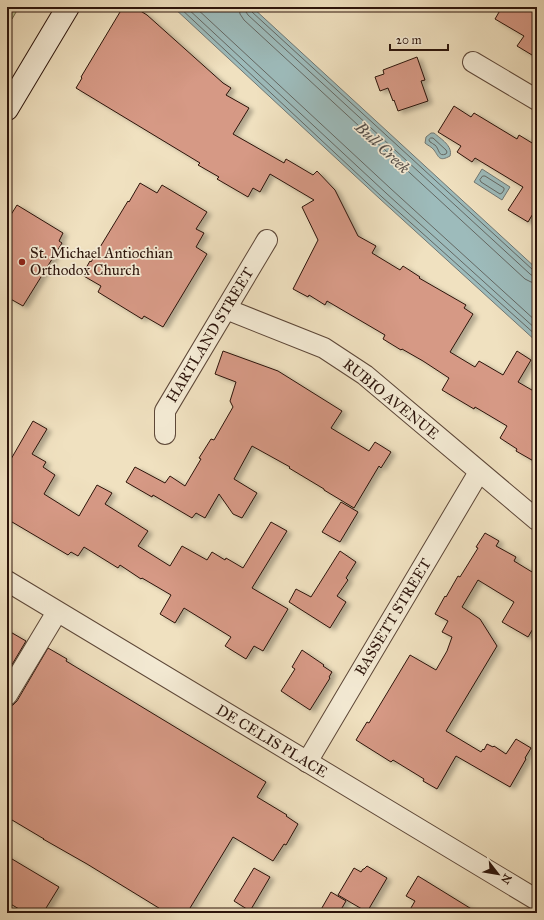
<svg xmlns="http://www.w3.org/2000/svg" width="544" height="920" viewBox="0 0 544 920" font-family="'IM FELL Great Primer',serif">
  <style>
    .green { fill: #bcc290; stroke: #746b4e }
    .water { fill: #9dbbbb; stroke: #707875 }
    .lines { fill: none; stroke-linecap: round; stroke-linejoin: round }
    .shore { stroke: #646863; stroke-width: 1 }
    .building { fill: #d69985; stroke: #2c140b; filter: url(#shadow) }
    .street-casing { stroke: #5d4738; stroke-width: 22 }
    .secondary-casing { stroke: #2c140b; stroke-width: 24 }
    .street { stroke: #f5ecd6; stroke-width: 20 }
    .secondary { stroke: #f5ecd6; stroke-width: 22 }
    .poi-dot { fill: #8f2418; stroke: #f5ecd6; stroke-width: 1.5 }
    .labels { text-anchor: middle; stroke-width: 3.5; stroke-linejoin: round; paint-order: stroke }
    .poi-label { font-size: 15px; fill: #2c140b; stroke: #f5ecd6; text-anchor: start }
    .street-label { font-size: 15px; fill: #2c140b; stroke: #f5ecd6 }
    .water-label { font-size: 16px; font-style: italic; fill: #544e49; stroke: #f5ecd6 }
  </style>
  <defs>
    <filter id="shadow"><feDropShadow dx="4.5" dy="2.5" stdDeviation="2" flood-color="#0004"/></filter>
  </defs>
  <rect width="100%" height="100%" fill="#f0e1c0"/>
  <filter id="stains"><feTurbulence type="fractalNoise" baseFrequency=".005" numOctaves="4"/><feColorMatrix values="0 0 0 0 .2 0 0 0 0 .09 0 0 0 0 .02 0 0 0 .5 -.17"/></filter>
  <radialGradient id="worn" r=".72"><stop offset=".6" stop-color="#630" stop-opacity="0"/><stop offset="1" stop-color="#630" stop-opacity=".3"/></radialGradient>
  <polygon class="green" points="7,7 19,7 12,19 7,19"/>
  <g class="water">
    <polygon points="173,7 252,7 537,269 537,342 380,199"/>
    <path d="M431 133H434C441 139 453 146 450 156 439 162 439 157 434 150 432 147 427 145 425 143L426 137Z"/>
    <polygon points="482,169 510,187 502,200 474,182"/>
  </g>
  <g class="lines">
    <g class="shore">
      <polyline points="179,7 382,197 537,336"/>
      <polyline points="186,7 386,193 537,330"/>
      <polyline points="195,7 390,188 537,322"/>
      <polyline points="239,7 240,14 244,20 525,279 531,282 537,283"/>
      <polyline points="245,7 246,12 248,15 530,274 533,276 537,277"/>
      <polyline points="250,7 252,12 533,270 537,272"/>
      <path d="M431 138H433L446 150 447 152 446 154C438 157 440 150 435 145 434 145 431 142 430 142L429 140Z"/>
      <polygon points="483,176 485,176 504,188 504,190 502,193 500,194 481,182 480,180"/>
    </g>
  </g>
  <g class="building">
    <polygon points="123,7 134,7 147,15 223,83 231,88 226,95 249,108 233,134 284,163 286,159 313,175 317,171 335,190 358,236 376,246 372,253 400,270 403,266 420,277 419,278 466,305 464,308 473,314 450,352 475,367 479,361 503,375 517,351 531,360 518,382 537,393 537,463 516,451 517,449 500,438 507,426 475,407 474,409 442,390 449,378 423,361 402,349 401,350 383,339 385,335 327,301 325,305 309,295 308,297 293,289 318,240 302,207 314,200 270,174 260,192 253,188 248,197 217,179 219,177 198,165 200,163 76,88 82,78 81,77"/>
    <polygon points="502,7 537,7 537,58 517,46 524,36 495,19"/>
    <polygon points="417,57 425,80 421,81 428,101 398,111 394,100 393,101 388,88 380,91 375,77 384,74 383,70"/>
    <polygon points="454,106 471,117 474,113 517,139 519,135 537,146 537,207 528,222 508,210 523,187 475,158 472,162 457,152 461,146 438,132"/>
    <polygon points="140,183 157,193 162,185 207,212 196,229 204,233 196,247 207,254 163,327 144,316 142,319 98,292 101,286 82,275 90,261 91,262 128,201 129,202"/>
    <polygon points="17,205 63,233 59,241 62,243 23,306 7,297 7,221"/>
    <polygon points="223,351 278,371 342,411 331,428 369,451 375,442 391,452 381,468 379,466 354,508 324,490 324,489 289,468 290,467 252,446 234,479 257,493 242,518 233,514 219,494 205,518 196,513 192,518 153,495 152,497 126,482 135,467 165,483 170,476 185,486 201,459 199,458 211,439 214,440 233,407 230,401 236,382 215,374"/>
    <polygon points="33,421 47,429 32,454 46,462 43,467 55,475 44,494 79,516 97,485 112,493 105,504 148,531 138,546 170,566 182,546 207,560 212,552 225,560 226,558 243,568 271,522 287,531 252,588 288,609 263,651 254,646 246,659 225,646 231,637 184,608 175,623 160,614 171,595 142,578 141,579 120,565 118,568 84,547 78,556 71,552 68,555 7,519 7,466"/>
    <polygon points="341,502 358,512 340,542 322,532"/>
    <polygon points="485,533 499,541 496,546 516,557 514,561 537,575 537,622 528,637 502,622 514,602 478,580 462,607 480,619 497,646 446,731 481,752 483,749 484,750 487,744 493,747 494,746 506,754 516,739 531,748 525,758 526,759 510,787 456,756 437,789 423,781 424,779 393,760 391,762 356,740 367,722 369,723 410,655 436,670 447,651 452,637 442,632 448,621 435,614 445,596 446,597 458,576 460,577 478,548 476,547"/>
    <polygon points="340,551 356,562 346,578 348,580 337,596 346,602 330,628 289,602 296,589 311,597"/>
    <polygon points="7,630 26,641 7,673"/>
    <polygon points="48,648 67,659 66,661 266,782 257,797 287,815 286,816 298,824 286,845 284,844 273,861 233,837 187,913 167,913 87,864 43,839 44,839 7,817 7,706 13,705 17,701"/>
    <polygon points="302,650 324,665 323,666 332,672 329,677 330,678 310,710 281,691 295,669 292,667"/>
    <polygon points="7,856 59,887 43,913 26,913 7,902"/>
    <polygon points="367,866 387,878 367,912 338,895 354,868 361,872 363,869 364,869"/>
    <polygon points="254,868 270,877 250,911 234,901"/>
    <polygon points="418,876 478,913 408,913 415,901 406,896"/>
    <polygon points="331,892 346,901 339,913 319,913"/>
  </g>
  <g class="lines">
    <g class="street-casing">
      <g id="street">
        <polyline points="473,62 537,100"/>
        <polyline points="226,309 324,348 365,375 537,520"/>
        <polyline points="165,434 165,411 267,240"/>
        <polyline points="7,581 537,900"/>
        <polyline points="7,695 57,612"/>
        <polyline points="307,762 479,472"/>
      </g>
    </g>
    <g class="secondary-casing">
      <polyline id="secondary" points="7,109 68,7"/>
    </g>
    <use href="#street" class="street"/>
    <use href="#secondary" class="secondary"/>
  </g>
  <circle class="poi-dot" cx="22" cy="262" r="4"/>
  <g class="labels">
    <g class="poi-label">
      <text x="30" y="258">St. Michael Antiochian<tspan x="30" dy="17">Orthodox Church</tspan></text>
    </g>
    <g class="street-label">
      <text transform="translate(210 335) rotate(-59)" y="5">HARTLAND STREET</text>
      <text transform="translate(391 399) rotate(39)" y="5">RUBIO AVENUE</text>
      <text transform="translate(393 617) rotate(-59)" y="5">BASSETT STREET</text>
      <text transform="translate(272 741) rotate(31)" y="5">DE CELIS PLACE</text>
    </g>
    <g class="water-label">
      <text transform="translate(383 147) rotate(43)" y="6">Bull Creek</text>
    </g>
  </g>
  <rect width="544" height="920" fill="none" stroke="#f0e1c0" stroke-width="24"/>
  <rect x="8" y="8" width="528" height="904" fill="none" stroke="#2c140b" stroke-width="2"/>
  <rect x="12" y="12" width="520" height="896" fill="none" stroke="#2c140b"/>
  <g transform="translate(498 874) rotate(121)" stroke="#f5ecd6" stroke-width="3" paint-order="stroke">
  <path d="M0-3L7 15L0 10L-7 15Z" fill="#2c140b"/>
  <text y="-6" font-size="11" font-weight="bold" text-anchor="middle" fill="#2c140b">N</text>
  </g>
  <path d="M390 44v6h58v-6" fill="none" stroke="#2c140b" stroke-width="2"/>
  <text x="396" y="44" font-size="12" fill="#2c140b" stroke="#f5ecd6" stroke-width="3" paint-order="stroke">20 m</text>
  <rect width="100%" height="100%" filter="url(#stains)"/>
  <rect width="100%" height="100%" fill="url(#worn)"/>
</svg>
